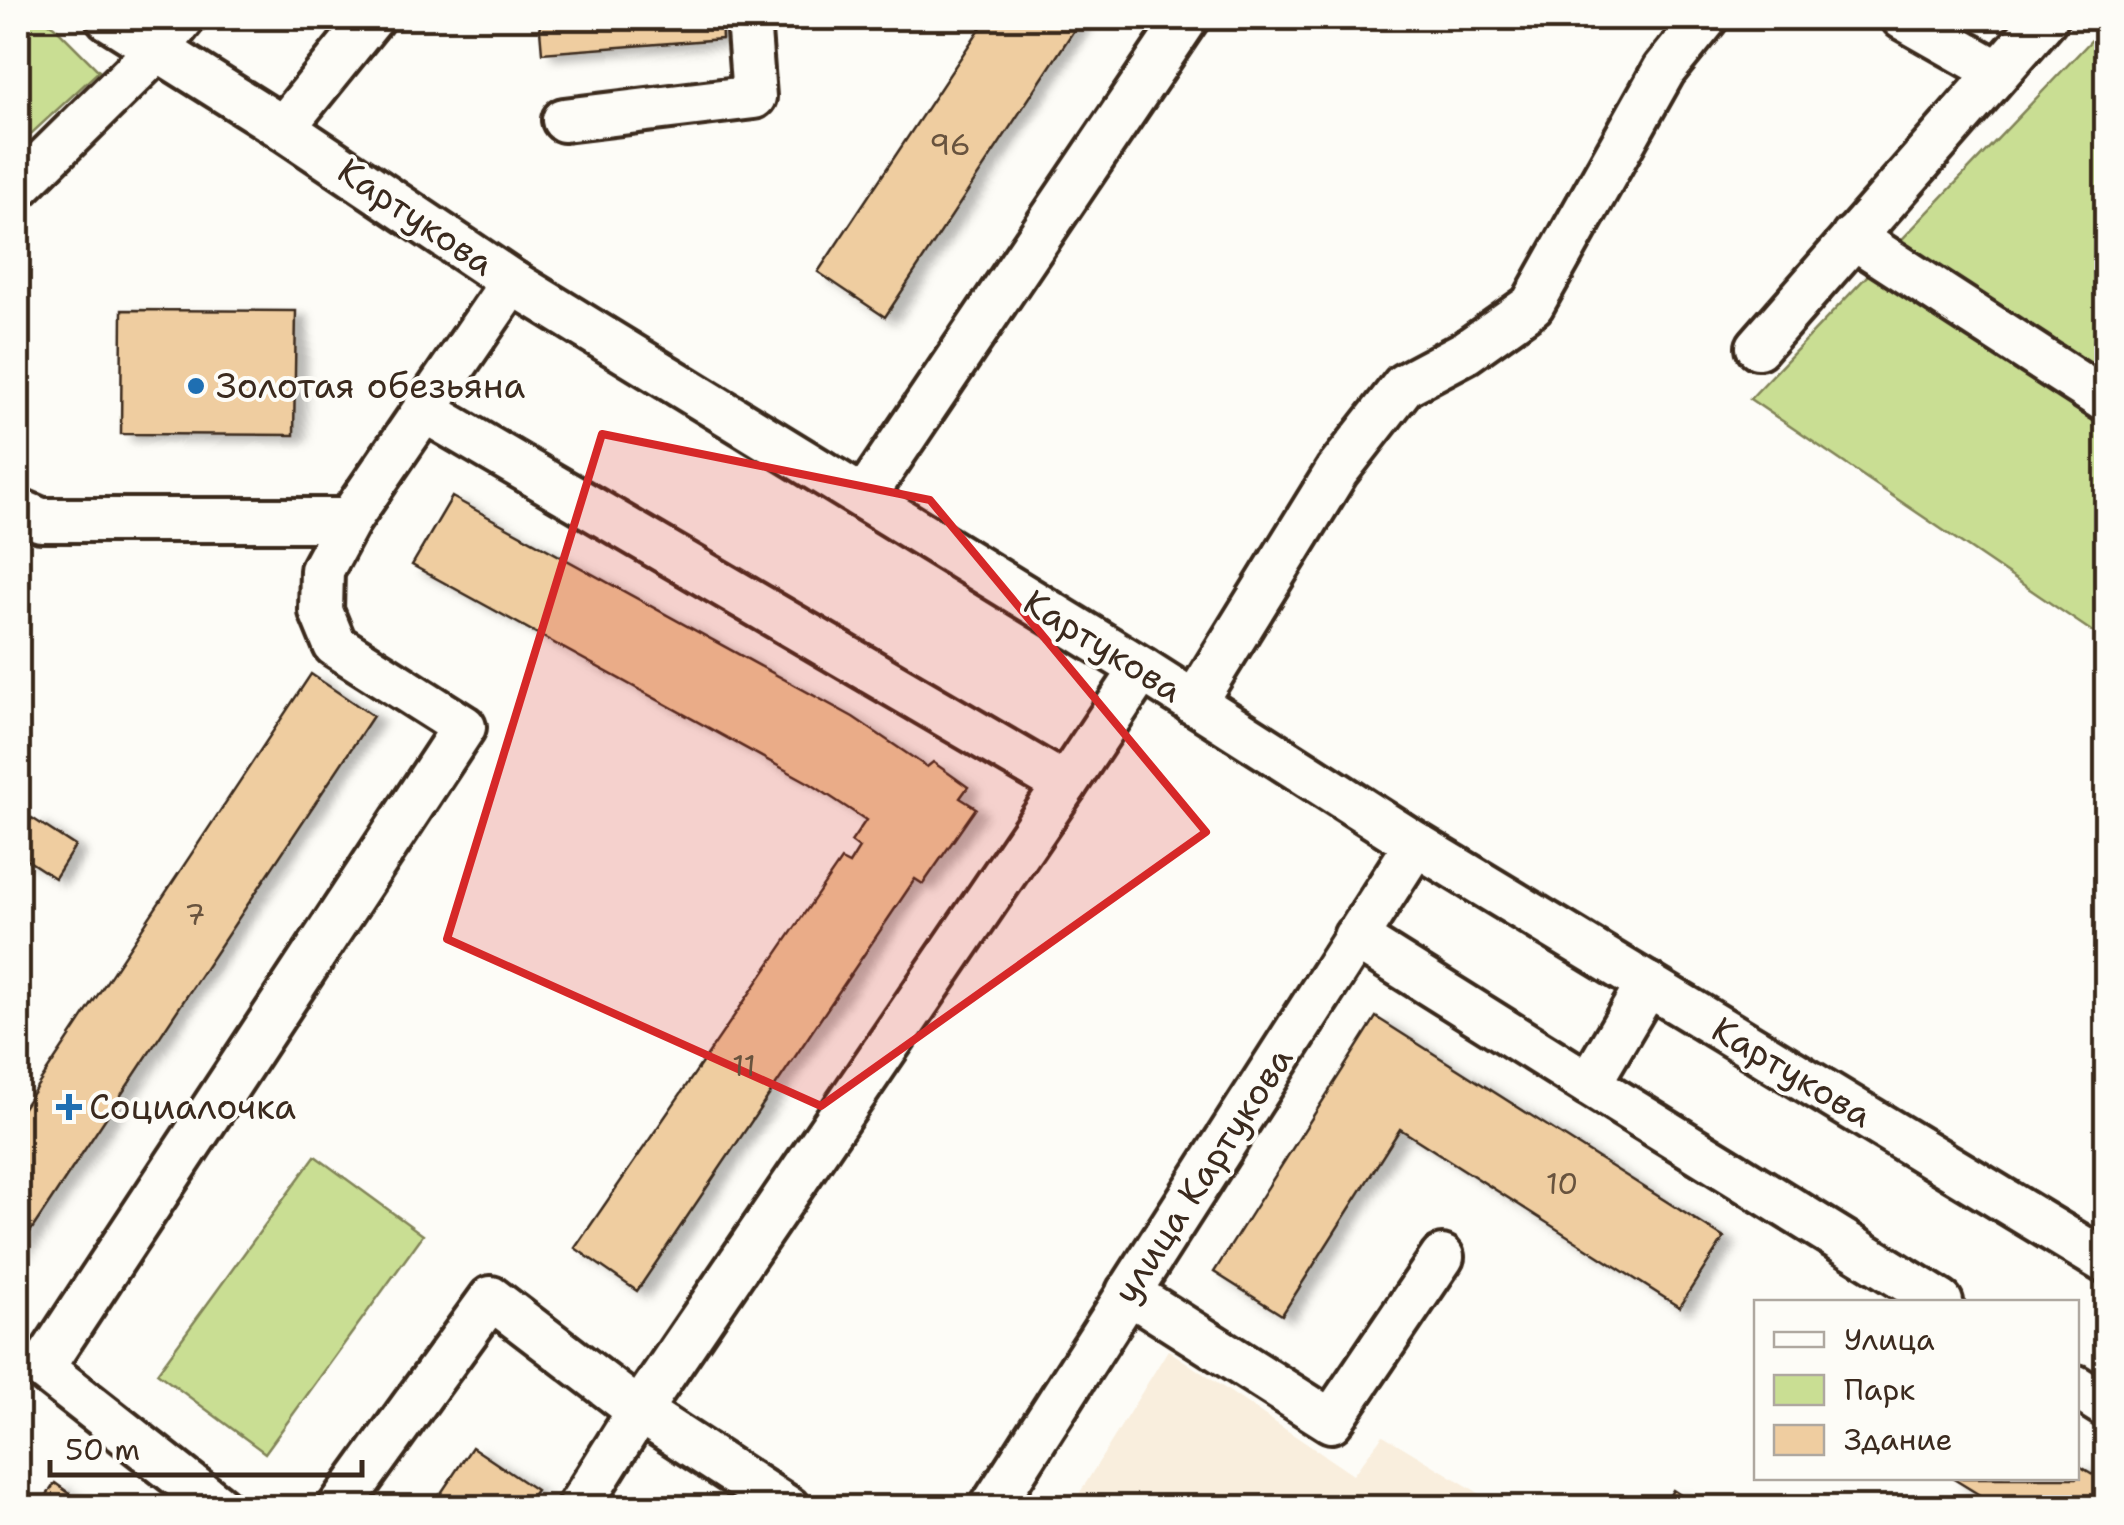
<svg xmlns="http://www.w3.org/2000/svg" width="2124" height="1525" viewBox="0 0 2124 1525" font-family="'Shantell Sans',sans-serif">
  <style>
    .built { fill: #f9eedd }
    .green { fill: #c9de93; stroke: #828458; stroke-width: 2.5 }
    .building { fill: #efcda0; stroke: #3b2a1e; stroke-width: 2.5; filter: url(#shadow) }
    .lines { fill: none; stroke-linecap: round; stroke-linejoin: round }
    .minor-casing { stroke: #3b2a1e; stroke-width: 50 }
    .minor { stroke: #fdfcf7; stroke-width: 42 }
    .marked { fill: #d62828; fill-opacity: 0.2; stroke: #d62828; stroke-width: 8; stroke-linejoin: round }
    .poi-dot { fill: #1f6fb2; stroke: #fdfcf7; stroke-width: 4 }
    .labels { text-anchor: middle; stroke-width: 8; stroke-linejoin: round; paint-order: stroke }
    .number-label { font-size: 30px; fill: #68533e }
    .street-label { font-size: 35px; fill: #3b2a1e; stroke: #fdfcf7 }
    .poi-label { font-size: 35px; fill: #3b2a1e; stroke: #fdfcf7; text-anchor: start }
  </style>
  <defs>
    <filter id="shadow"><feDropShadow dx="11" dy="6" stdDeviation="5" flood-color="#0004"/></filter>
  </defs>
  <rect width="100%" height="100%" fill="#fdfcf7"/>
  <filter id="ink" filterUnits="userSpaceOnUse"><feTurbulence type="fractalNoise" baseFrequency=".01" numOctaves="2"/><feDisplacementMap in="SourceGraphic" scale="20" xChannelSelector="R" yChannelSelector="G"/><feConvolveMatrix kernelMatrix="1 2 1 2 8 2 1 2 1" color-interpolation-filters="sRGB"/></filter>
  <g filter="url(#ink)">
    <polygon class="built" points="1168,1350 1353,1475 1383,1435 1502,1507 1071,1507"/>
    <g class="green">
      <polygon points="18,18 41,18 54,26 99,71 18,146"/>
      <polygon points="2106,25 2106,641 1750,399"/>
      <polygon points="315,1156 423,1235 265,1453 157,1373"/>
    </g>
    <g class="building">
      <polygon points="539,18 721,18 722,39 542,53"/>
      <polygon points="987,18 1082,18 885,317 818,272"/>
      <polygon points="122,310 296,311 294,435 121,434"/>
      <polygon points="452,497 853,717 927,767 933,762 968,787 960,798 976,808 923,884 915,879 637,1291 575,1248 841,860 849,864 859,848 851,842 866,820 811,784 412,565"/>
      <polygon points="311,674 373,716 18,1250 18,1115"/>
      <polygon points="32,818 75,846 55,878 18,854 18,840"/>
      <polygon points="1376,1017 1724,1238 1679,1307 1400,1129 1282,1315 1214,1272"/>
      <polygon points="472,1447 536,1490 523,1508 431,1508"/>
      <polygon points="2076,1464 2106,1482 2106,1508 2001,1508 1952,1478 2076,1478"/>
      <polygon points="55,1483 90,1508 38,1508"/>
      <polygon points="1673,1490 1701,1508 1662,1508"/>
    </g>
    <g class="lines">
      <g class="minor-casing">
        <g id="minor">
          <polyline points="108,18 283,128 512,282 1142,669 1416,844 2106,1262"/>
          <polyline points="1903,18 1998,72"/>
          <polyline points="564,120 754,97 748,18"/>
          <polyline points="283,128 372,18"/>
          <polyline points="18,187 159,48 183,18"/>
          <polyline points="1853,237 2106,401"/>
          <polyline points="1758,347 2046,18"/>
          <polyline points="425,411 1065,785 1142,669"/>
          <polyline points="864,497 1187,18"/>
          <polyline points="18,510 41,520 349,520"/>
          <polyline points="1194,703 1337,471 1404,385 1466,352 1532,305 1664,70 1706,18"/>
          <polyline points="1355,937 1589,1084"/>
          <polyline points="1648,984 1589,1084 1941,1302"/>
          <polyline points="1128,1292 1331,1421 1442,1257"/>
          <polyline points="2076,1387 2106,1406"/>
          <polyline points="220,1508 42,1368 464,727 335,645 321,611 322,570 349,520 512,282"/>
          <polyline points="339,1508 491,1298 639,1411 788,1508"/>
          <polyline points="578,1508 639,1411 1065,785"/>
          <polyline points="991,1508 1416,844"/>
        </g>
      </g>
      <use href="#minor" class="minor"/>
    </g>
  </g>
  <path class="marked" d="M602 434 930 500 1206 832 821 1106 447 939Z"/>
  <g class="poi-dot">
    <circle cx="196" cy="386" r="10"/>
    <path d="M64 1092h10v10h10v10h-10v10h-10v-10h-10v-10h10z"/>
  </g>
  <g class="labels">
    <g class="number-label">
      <text x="950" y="155">96</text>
      <text x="195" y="925">7</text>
      <text x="744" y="1076">11</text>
      <text x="1562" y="1194">10</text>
    </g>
    <g class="street-label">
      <text transform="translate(416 217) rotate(34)" y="12">Картукова</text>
      <text transform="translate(1103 646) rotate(32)" y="12">Картукова</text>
      <text transform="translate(1792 1072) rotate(31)" y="12">Картукова</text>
      <text transform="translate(1203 1175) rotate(-57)" y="12">улица Картукова</text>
    </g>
    <g class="poi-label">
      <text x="216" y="398">Золотая обезьяна</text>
      <text x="89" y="1119">Социалочка</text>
    </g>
  </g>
  <rect width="2124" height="1525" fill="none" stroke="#fdfcf7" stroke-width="60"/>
  <rect x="30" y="30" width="2064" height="1465" fill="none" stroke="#3b2a1e" stroke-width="4" filter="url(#ink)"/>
  <rect x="1754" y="1300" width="325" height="180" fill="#fdfcf7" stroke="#afa8a0" stroke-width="2.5"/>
  <rect x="1774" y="1332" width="50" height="15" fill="#fdfcf7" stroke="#afa8a0" stroke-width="2.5"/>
  <text x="1844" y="1350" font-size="30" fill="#3b2a1e">Улица</text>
  <rect x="1774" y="1375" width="50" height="30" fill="#c9de93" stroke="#afa8a0" stroke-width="2.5"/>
  <text x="1844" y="1400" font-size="30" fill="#3b2a1e">Парк</text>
  <rect x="1774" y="1425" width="50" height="30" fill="#efcda0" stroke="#afa8a0" stroke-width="2.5"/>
  <text x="1844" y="1450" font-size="30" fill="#3b2a1e">Здание</text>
  <path d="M50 1460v15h312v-15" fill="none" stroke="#3b2a1e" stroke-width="5"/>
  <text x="65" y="1460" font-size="30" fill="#3b2a1e" stroke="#fdfcf7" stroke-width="8" paint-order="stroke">50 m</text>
</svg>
